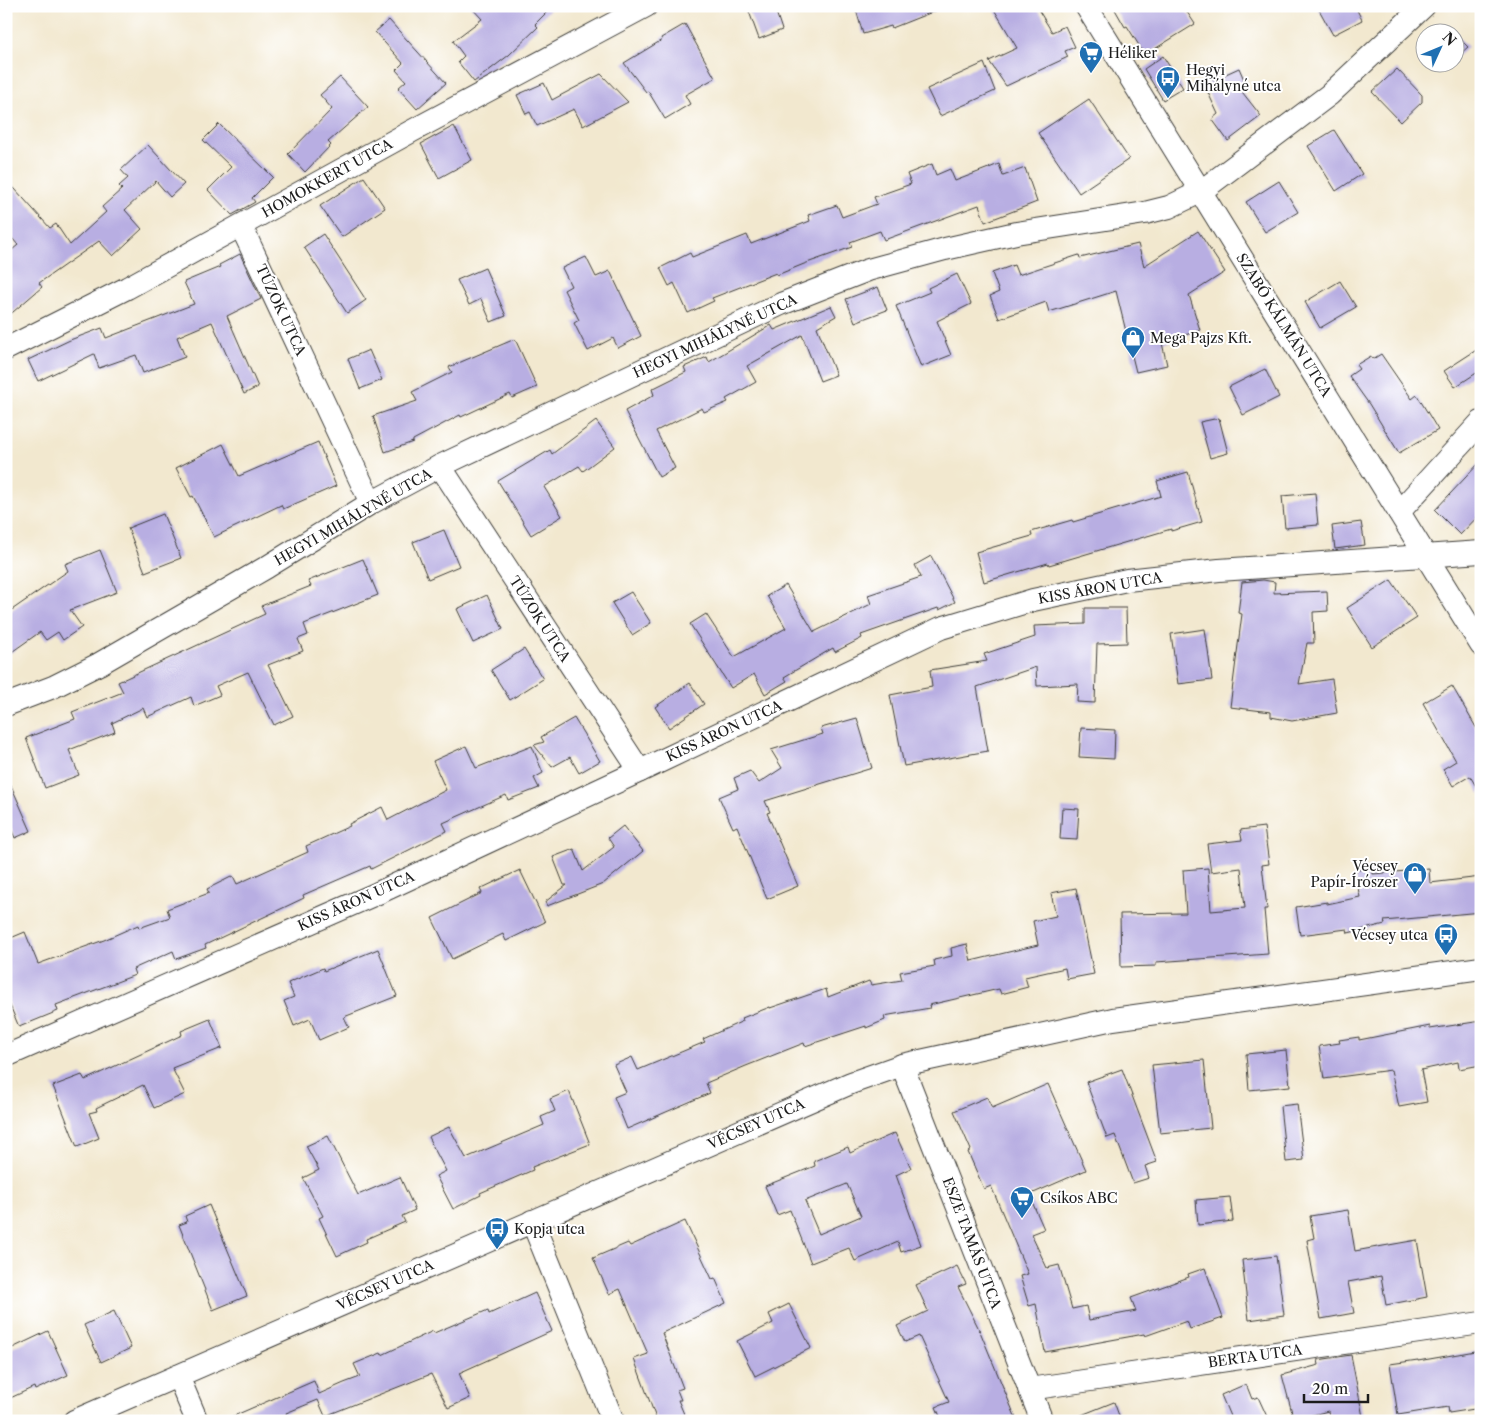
<svg xmlns="http://www.w3.org/2000/svg" width="1487" height="1427" viewBox="0 0 1487 1427" font-family="'Libre Caslon Text',serif">
  <style>
    .building { fill: #b8aee2; fill-rule: evenodd }
    .lines { fill: none; stroke-linecap: round; stroke-linejoin: round }
    .minor-casing { stroke: #3c3b37; stroke-width: 24 }
    .minor { stroke: #fff; stroke-width: 22 }
    .labels { text-anchor: middle; stroke-width: 4; stroke-linejoin: round; paint-order: stroke }
    .poi-label { font-size: 14px; fill: #1c1c1c; stroke: #fff; text-anchor: start }
    .street-label { font-size: 14px; fill: #1c1c1c; stroke: #fff }
  </style>
  <rect width="100%" height="100%" fill="#fff"/>
  <filter id="ink" filterUnits="userSpaceOnUse"><feTurbulence type="fractalNoise" baseFrequency=".02" numOctaves="2"/><feDisplacementMap in="SourceGraphic" scale="10" xChannelSelector="R" yChannelSelector="G"/><feConvolveMatrix kernelMatrix="1 2 1 2 8 2 1 2 1" color-interpolation-filters="sRGB"/></filter>
  <filter id="wash" filterUnits="userSpaceOnUse"><feTurbulence type="fractalNoise" baseFrequency=".0096" numOctaves="4" result="noise"/><feDisplacementMap in="SourceGraphic" scale="20" xChannelSelector="R" yChannelSelector="G"/><feGaussianBlur stdDeviation="1.12" result="paint"/><feColorMatrix in="noise" values="0 0 0 0 0 0 0 0 0 0 0 0 0 0 0 0 0 1.4 0 .05"/><feComposite in="paint" operator="in"/></filter>
  <g filter="url(#wash)">
    <rect width="100%" height="100%" fill="#f2e8cf"/>
    <g id="blocks">
      <g class="building">
        <polygon points="470,6 553,6 535,24 538,27 509,55 474,82 458,62 464,56 453,41 482,19"/>
        <polygon points="747,6 774,6 782,30 759,39"/>
        <polygon points="855,6 945,6 945,7 892,28 891,26 863,34"/>
        <polygon points="992,6 1036,6 1052,32 1065,26 1075,47 1065,51 1068,57 1006,86 989,61 1017,48"/>
        <polygon points="1113,6 1183,6 1195,24 1145,55 1127,26 1125,27"/>
        <polygon points="1317,6 1355,6 1362,20 1333,35"/>
        <polygon points="389,20 446,83 417,109 398,88 406,81 396,70 403,63 375,32"/>
        <polygon points="685,24 715,78 685,95 690,104 665,119 648,91 646,92 624,63 662,40 661,38"/>
        <polygon points="1454,33 1468,47 1454,59"/>
        <polygon points="1163,56 1183,88 1163,100 1144,69"/>
        <polygon points="984,63 995,91 940,116 927,89"/>
        <polygon points="1239,68 1246,84 1239,88 1261,116 1228,141 1212,119 1218,114 1204,84"/>
        <polygon points="1397,69 1422,95 1422,102 1401,122 1372,92"/>
        <polygon points="601,74 628,102 583,126 574,109 537,126 530,112 526,114 517,95 544,83 552,100"/>
        <polygon points="340,77 368,107 328,142 331,145 305,172 288,154 332,109 320,95"/>
        <polygon points="1089,99 1129,159 1079,193 1038,133"/>
        <polygon points="219,124 273,177 252,198 255,202 232,215 208,190 231,167 203,140"/>
        <polygon points="454,126 472,160 439,178 421,144"/>
        <polygon points="1334,130 1362,174 1336,191 1308,146"/>
        <polygon points="148,145 184,184 170,197 156,181 125,210 142,229 113,256 99,241 39,283 42,287 6,318 6,255 18,245 6,231 6,179 50,228 56,224 70,245 106,212 102,207 122,189 119,186 128,178 121,170"/>
        <polygon points="932,164 936,175 950,169 955,181 999,164 1003,176 1025,168 1037,202 985,222 979,205 884,240 880,231 850,242 852,247 804,264 777,275 776,273 712,298 714,301 688,313 674,283 669,286 660,268 690,253 692,257 747,235 751,244 810,221 808,215 837,205 842,217 877,204 874,197 911,184 907,174"/>
        <polygon points="364,177 385,208 342,237 320,206"/>
        <polygon points="1279,181 1298,212 1265,232 1246,202"/>
        <polygon points="1198,231 1225,272 1189,295 1200,330 1162,343 1167,365 1136,372 1116,291 1049,312 1046,302 999,319 990,296 999,292 992,273 1014,265 1018,275 1079,255 1080,258 1138,244 1144,266"/>
        <polygon points="323,234 366,300 347,313 304,247"/>
        <polygon points="240,254 261,299 227,316 258,387 244,394 212,322 177,337 185,357 143,373 136,355 99,368 94,354 38,381 28,360 70,340 102,328 106,338 194,304 184,282 220,267 219,265"/>
        <polygon points="586,257 596,277 610,271 641,336 618,348 613,338 588,351 574,323 579,320 564,290 571,286 562,268"/>
        <polygon points="485,268 506,316 491,322 481,299 469,305 457,280"/>
        <polygon points="957,274 971,304 937,321 951,355 921,367 896,306 930,292 928,288"/>
        <polygon points="1340,281 1356,307 1320,328 1305,302"/>
        <polygon points="878,287 887,310 855,322 846,299"/>
        <polygon points="831,306 836,316 817,327 836,375 820,381 802,335 747,366 756,382 726,399 728,402 704,412 702,408 656,431 675,468 659,477 625,411 654,395 652,389 686,372 684,367 707,357 709,362 771,325 774,330"/>
        <polygon points="515,339 537,387 512,398 510,394 461,417 460,415 413,440 413,442 385,452 373,416 417,401 412,392 452,372 449,367"/>
        <polygon points="1481,347 1481,370 1455,387 1444,371"/>
        <polygon points="369,350 382,380 360,389 348,359"/>
        <polygon points="1381,354 1412,399 1417,395 1438,430 1399,453 1369,404 1349,376 1359,369 1356,365 1371,356 1373,359"/>
        <polygon points="1265,369 1279,397 1243,415 1229,387"/>
        <polygon points="1219,418 1228,453 1210,458 1200,422"/>
        <polygon points="596,421 615,447 583,471 579,466 544,487 562,516 531,535 498,481 550,450 552,454"/>
        <polygon points="318,442 336,486 283,509 281,505 214,537 193,496 191,497 176,468 223,444 239,476"/>
        <polygon points="1481,461 1481,513 1460,535 1435,510"/>
        <polygon points="1188,472 1202,522 1171,531 1171,529 1049,565 1048,563 984,582 976,552 1032,536 1031,532 1072,520 1073,522 1161,496 1157,481"/>
        <polygon points="1315,493 1318,525 1285,528 1282,496"/>
        <polygon points="163,514 181,558 145,572 128,528"/>
        <polygon points="1361,522 1365,545 1335,549 1332,526"/>
        <polygon points="444,530 459,566 428,579 413,542"/>
        <polygon points="100,550 117,592 70,610 82,627 63,640 58,632 46,640 40,632 6,656 6,614 68,571 65,564"/>
        <polygon points="931,556 955,602 939,610 938,608 861,635 862,638 835,652 833,648 784,677 787,681 765,694 754,674 731,688 690,624 706,614 734,657 786,628 767,596 786,585 814,632 871,604 868,595 921,577 915,565"/>
        <polygon points="363,559 378,595 304,624 308,635 298,639 303,651 268,665 293,716 274,725 248,672 216,686 220,695 194,706 191,697 147,717 143,708 112,723 115,732 69,750 79,775 45,788 26,738 75,719 72,712 123,692 118,682 265,614 261,606 311,586 308,581"/>
        <polygon points="1263,580 1275,582 1274,593 1327,591 1328,611 1313,612 1314,643 1307,643 1299,684 1332,679 1337,713 1292,721 1271,717 1271,712 1230,707 1242,614 1238,613 1242,582"/>
        <polygon points="1391,580 1417,618 1372,647 1347,608"/>
        <polygon points="631,592 651,623 632,635 612,603"/>
        <polygon points="487,595 503,629 473,643 457,609"/>
        <polygon points="1085,608 1126,608 1127,643 1097,644 1095,703 1077,702 1078,684 1037,686 1036,667 977,687 988,751 904,766 890,695 932,687 930,670 987,661 984,654 1035,637 1034,626 1085,624"/>
        <polygon points="1205,629 1212,680 1178,684 1171,634"/>
        <polygon points="524,649 543,679 510,700 491,670"/>
        <polygon points="690,683 704,704 669,728 655,707"/>
        <polygon points="1452,686 1481,736 1481,795 1470,776 1453,786 1443,769 1456,761 1423,703"/>
        <polygon points="574,718 600,761 579,773 570,757 552,767 534,745 544,742 541,737"/>
        <polygon points="857,718 872,768 765,801 770,812 767,813 798,886 767,899 737,826 733,828 719,797 738,789 734,778 750,771 759,783 782,768 771,750 823,734 821,728"/>
        <polygon points="1081,728 1115,730 1114,759 1079,757"/>
        <polygon points="466,746 476,768 532,746 543,773 534,778 539,788 508,800 506,795 443,823 447,831 371,869 370,866 303,895 304,898 205,945 206,948 176,959 173,951 133,969 135,975 56,1005 58,1011 19,1027 6,996 6,940 25,932 38,964 104,940 138,925 139,928 170,917 167,909 209,893 207,889 233,876 237,884 308,852 306,846 350,826 349,824 382,807 388,820 446,790 433,761"/>
        <polygon points="6,774 31,831 15,838 6,817"/>
        <polygon points="1062,808 1079,809 1077,840 1060,839"/>
        <polygon points="623,826 643,851 603,884 547,906 545,902 567,885 564,885 553,857 574,849 583,871 614,847 608,838"/>
        <polygon points="1264,827 1269,864 1262,865 1267,909 1264,909 1268,954 1156,962 1156,966 1121,967 1120,914 1186,913 1183,870 1208,868 1211,911 1245,908 1241,868 1211,872 1207,844 1242,840 1240,830"/>
        <polygon points="1372,867 1373,874 1429,869 1430,883 1481,877 1481,912 1384,921 1385,924 1348,933 1347,929 1300,935 1296,907 1327,902 1327,904 1360,897 1354,871"/>
        <polygon points="520,870 545,922 506,941 503,934 452,959 432,918 482,893 480,889"/>
        <polygon points="1076,888 1094,974 1067,979 1065,968 1025,977 1028,987 1001,994 999,989 929,1005 930,1008 884,1016 885,1020 866,1028 866,1026 805,1046 804,1043 746,1066 706,1083 710,1093 627,1129 614,1097 626,1092 614,1065 632,1057 638,1070 705,1042 703,1039 743,1021 742,1018 770,1007 770,1008 826,989 828,997 869,981 871,985 902,980 900,972 935,966 934,960 952,956 951,948 967,944 971,961 1038,945 1033,921 1056,916 1051,893"/>
        <polygon points="378,949 397,996 344,1017 349,1027 319,1040 310,1019 294,1026 284,1001 294,997 288,983 323,968 324,971"/>
        <polygon points="210,1019 222,1048 172,1068 185,1094 154,1108 143,1085 96,1108 97,1111 89,1113 99,1138 77,1147 53,1086 82,1075 85,1080 182,1035 181,1031"/>
        <polygon points="1481,1021 1481,1065 1459,1069 1458,1062 1421,1070 1427,1102 1399,1107 1391,1070 1324,1079 1319,1046 1340,1043 1339,1040 1359,1037 1359,1040 1430,1026 1430,1029"/>
        <polygon points="1286,1050 1290,1086 1249,1090 1246,1054"/>
        <polygon points="1204,1060 1211,1128 1160,1133 1152,1065"/>
        <polygon points="1122,1069 1157,1162 1145,1166 1149,1178 1133,1183 1115,1135 1107,1138 1086,1082"/>
        <polygon points="1048,1084 1086,1170 1029,1195 1044,1229 1031,1234 1047,1268 1059,1265 1072,1309 1086,1306 1089,1320 1136,1311 1131,1298 1189,1277 1188,1274 1205,1268 1223,1318 1190,1329 1187,1321 1145,1336 1144,1334 1045,1352 1036,1304 1029,1306 1020,1276 1028,1274 991,1186 984,1189 968,1152 971,1150 954,1111 987,1097 992,1108"/>
        <polygon points="569,1091 590,1144 532,1167 533,1170 480,1193 481,1195 453,1209 436,1176 446,1171 428,1137 449,1127 466,1158 544,1125 541,1117 555,1111 550,1099"/>
        <polygon points="1297,1104 1304,1160 1286,1162 1280,1106"/>
        <path d="M895 1133 911 1168 896 1175 921 1245 901 1252 898 1242 855 1261 849 1248 811 1263 790 1210 777 1215 765 1186 815 1166 814 1161 848 1147 850 1153ZM847 1184 861 1216 819 1234 805 1201Z"/>
        <polygon points="328,1136 358,1195 400,1177 415,1210 402,1216 405,1222 366,1239 367,1242 337,1256 319,1218 323,1216 303,1178 319,1170 306,1146"/>
        <polygon points="1230,1197 1233,1221 1198,1225 1196,1200"/>
        <polygon points="209,1205 247,1296 213,1310 179,1225 187,1222 185,1216"/>
        <polygon points="1348,1210 1355,1251 1417,1240 1427,1297 1386,1305 1381,1276 1348,1282 1354,1313 1321,1319 1307,1240 1314,1238 1310,1216"/>
        <polygon points="685,1221 712,1279 715,1278 726,1303 662,1333 683,1388 677,1390 681,1400 678,1400 687,1421 657,1421 634,1359 648,1354 620,1289 609,1294 593,1258 628,1243 630,1246"/>
        <polygon points="1276,1256 1284,1315 1249,1320 1242,1260"/>
        <polygon points="957,1266 966,1284 958,1287 979,1329 1017,1421 942,1421 936,1407 949,1402 919,1336 905,1342 897,1326 928,1311 916,1285"/>
        <polygon points="535,1293 552,1331 459,1373 470,1398 448,1408 431,1374 325,1416 318,1400 286,1413 289,1421 222,1421 314,1381 319,1394 344,1383 360,1377 354,1364 381,1353 382,1355 433,1331 434,1333 488,1310 489,1314"/>
        <polygon points="789,1304 811,1348 755,1376 737,1341 773,1323 769,1314"/>
        <polygon points="114,1311 131,1348 101,1362 84,1325"/>
        <polygon points="48,1331 68,1375 35,1390 34,1387 6,1400 6,1351"/>
        <polygon points="1481,1350 1481,1408 1449,1413 1448,1407 1398,1415 1390,1364 1418,1360 1418,1361"/>
        <polygon points="1351,1355 1363,1417 1347,1421 1330,1421 1328,1411 1294,1420 1282,1375 1319,1365 1318,1360"/>
        <polygon points="1246,1384 1252,1399 1258,1397 1269,1421 1232,1421 1221,1395"/>
        <polygon points="1114,1402 1121,1421 1069,1421 1069,1420"/>
      </g>
    </g>
  </g>
  <g filter="url(#ink)">
    <use href="#blocks" fill-opacity="0" stroke="#3c3b37" stroke-width="1"/>
    <g class="lines">
      <g class="minor-casing">
        <g id="minor">
          <polyline points="1086,6 1481,645"/>
          <polyline points="241,226 371,503"/>
          <polyline points="6,349 127,288 412,131 646,6"/>
          <polyline points="440,466 640,771"/>
          <polyline points="1399,512 1481,422"/>
          <polyline points="6,705 53,687 99,664 267,567 371,503 440,466 781,304 868,270 945,249 1016,233 1145,213 1169,207 1200,192 1329,95 1424,6"/>
          <polyline points="6,1056 378,893 640,771 941,628 1033,600 1127,580 1219,570 1481,552"/>
          <polyline points="902,1065 1042,1421"/>
          <polyline points="532,1221 613,1421"/>
          <polyline points="178,1376 197,1421"/>
          <polyline points="1029,1389 1481,1323"/>
          <polyline points="74,1421 851,1083 902,1065 1113,1019 1481,968"/>
        </g>
      </g>
      <use href="#minor" class="minor"/>
    </g>
  </g>
  <defs>
    <g id="supermarket-pin" transform="scale(1.25)"><path d="M0 17L-7.5 6A9.5 9.5 0 1 1 7.5 6Z" fill="#1f6fb2" stroke="#fff"/><path d="M-6-5.5h2.5l.6 2H6L4.5 2H-2.5L-4.4-4H-6ZM-1.5 3.2a1.3 1.3 0 1 0 .1 0ZM3 3.2a1.3 1.3 0 1 0 .1 0Z" fill="#fff"/></g>
    <g id="bus-pin" transform="scale(1.25)"><path d="M0 17L-7.5 6A9.5 9.5 0 1 1 7.5 6Z" fill="#1f6fb2" stroke="#fff"/><path d="M-5-6H5V4H4V6H2V4H-2V6H-4V4H-5ZM-3.5-4V0h7V-4ZM-3.5 1.2v1.5H-2V1.2ZM2 1.2v1.5H3.5V1.2Z" fill="#fff"/></g>
    <g id="shop-pin" transform="scale(1.25)"><path d="M0 17L-7.5 6A9.5 9.5 0 1 1 7.5 6Z" fill="#1f6fb2" stroke="#fff"/><path d="M-5-2.5h2.3a2.7 3.5 0 0 1 5.4 0H5L5.5 6h-11ZM-1.5-2.5h3a1.5 2.3 0 0 0-3 0Z" fill="#fff"/></g>
  </defs>
  <g fill-rule="evenodd">
    <use href="#supermarket-pin" x="1091" y="53"/>
    <use href="#bus-pin" x="1168" y="78"/>
    <use href="#shop-pin" x="1133" y="338"/>
    <use href="#shop-pin" x="1415" y="874"/>
    <use href="#bus-pin" x="1446" y="935"/>
    <use href="#supermarket-pin" x="1022" y="1198"/>
    <use href="#bus-pin" x="497" y="1229"/>
  </g>
  <g class="labels">
    <g class="poi-label">
      <text x="1108" y="58">Héliker</text>
      <text x="1186" y="75">Hegyi<tspan x="1186" dy="16">Mihályné utca</tspan></text>
      <text x="1150" y="343">Mega Pajzs Kft.</text>
      <text x="1398" y="871" text-anchor="end">Vécsey<tspan x="1398" dy="16">Papír-Írószer</tspan></text>
      <text x="1428" y="940" text-anchor="end">Vécsey utca</text>
      <text x="1040" y="1203">Csíkos ABC</text>
      <text x="514" y="1234">Kopja utca</text>
    </g>
    <g class="street-label">
      <text transform="translate(327 178) rotate(-29)" y="5">HOMOKKERT UTCA</text>
      <text transform="translate(281 310) rotate(65)" y="5">TÚZOK UTCA</text>
      <text transform="translate(1284 325) rotate(58)" y="5">SZABÓ KÁLMÁN UTCA</text>
      <text transform="translate(715 336) rotate(-25)" y="5">HEGYI MIHÁLYNÉ UTCA</text>
      <text transform="translate(353 517) rotate(-30)" y="5">HEGYI MIHÁLYNÉ UTCA</text>
      <text transform="translate(1100 588) rotate(-10)" y="5">KISS ÁRON UTCA</text>
      <text transform="translate(540 619) rotate(57)" y="5">TÚZOK UTCA</text>
      <text transform="translate(724 731) rotate(-25)" y="5">KISS ÁRON UTCA</text>
      <text transform="translate(356 901) rotate(-24)" y="5">KISS ÁRON UTCA</text>
      <text transform="translate(756 1124) rotate(-24)" y="5">VÉCSEY UTCA</text>
      <text transform="translate(972 1243) rotate(69)" y="5">ESZE TAMÁS UTCA</text>
      <text transform="translate(385 1285) rotate(-24)" y="5">VÉCSEY UTCA</text>
      <text transform="translate(1255 1356) rotate(-8)" y="5">BERTA UTCA</text>
    </g>
  </g>
  <rect width="1487" height="1427" fill="none" stroke="#fff" stroke-width="25"/>
  <g transform="translate(1440 48) rotate(46)"><circle r="24" fill="#ffffff" stroke="#a4a4a4"/>
  <path d="M0-4L9 19L0 12L-9 19Z" fill="#1f6fb2"/>
  <text y="-8" font-size="14" font-weight="bold" text-anchor="middle" fill="#1c1c1c">N</text>
  </g>
  <path d="M1304 1394v8h64v-8" fill="none" stroke="#1c1c1c" stroke-width="2.5"/>
  <text x="1312" y="1394" font-size="15" fill="#1c1c1c" stroke="#ffffff" stroke-width="4" paint-order="stroke">20 m</text>
</svg>
